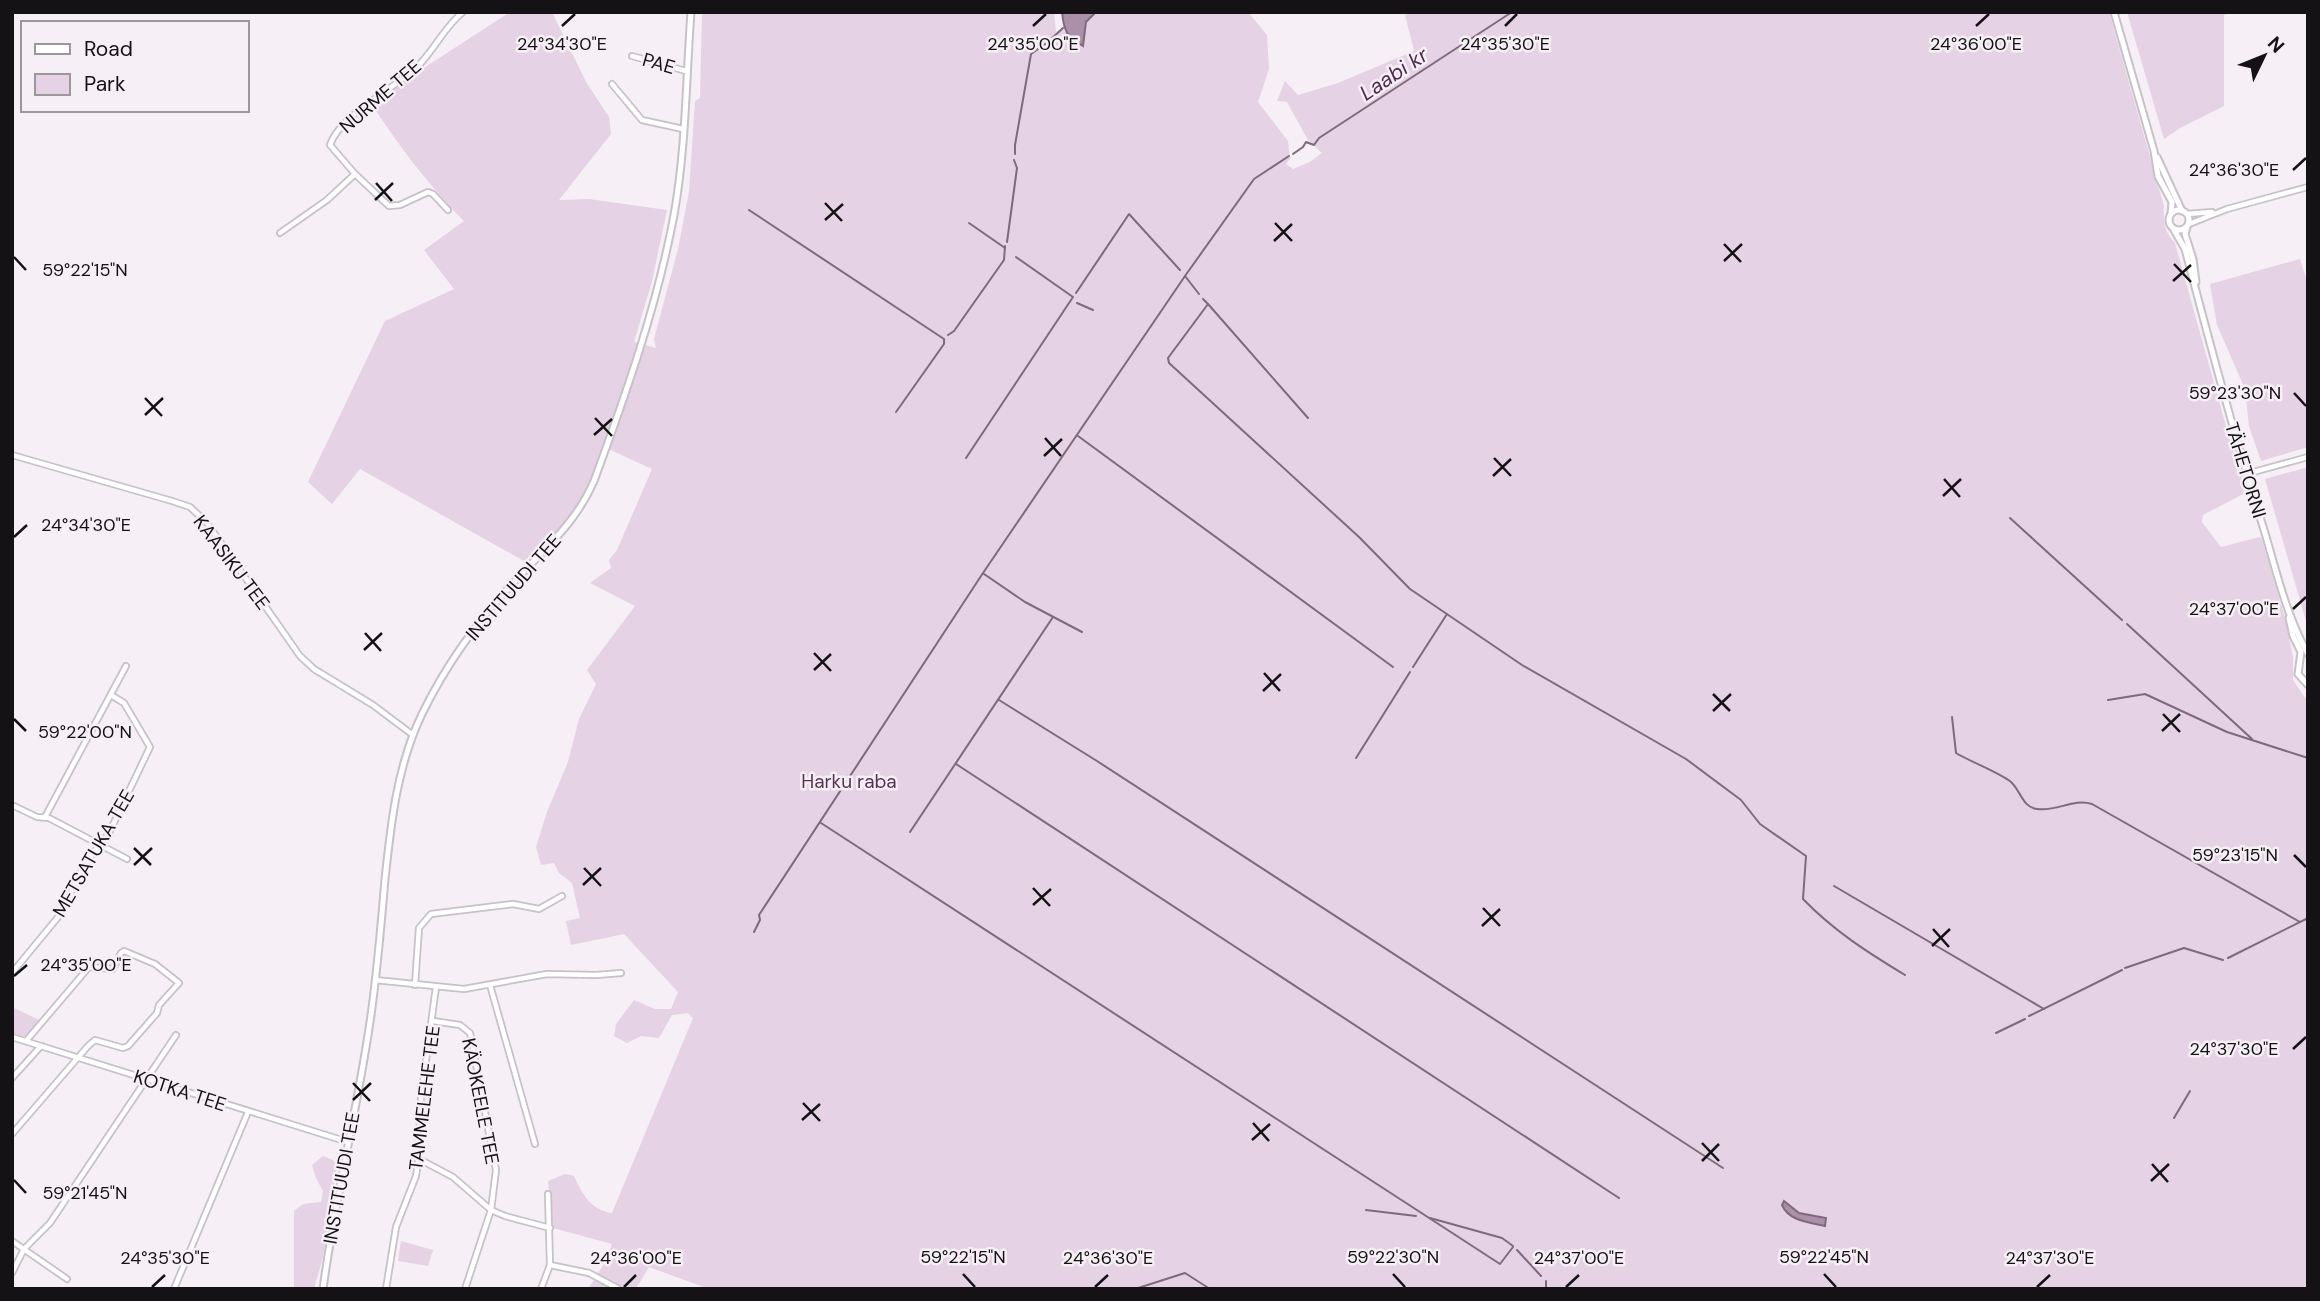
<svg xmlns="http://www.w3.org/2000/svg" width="2320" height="1301" viewBox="0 0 2320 1301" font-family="'DM Sans',sans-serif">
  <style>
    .green { fill: #e5d2e4 }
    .water { fill: #ab90a9; stroke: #7e6a7c; stroke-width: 2 }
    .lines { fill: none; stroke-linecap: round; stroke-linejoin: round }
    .stream { stroke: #7e6a7c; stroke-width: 2 }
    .minor-casing { stroke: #c8c1c8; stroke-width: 8 }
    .tertiary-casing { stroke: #c8c1c8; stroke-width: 9 }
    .minor { stroke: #fff; stroke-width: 4.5 }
    .tertiary { stroke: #fff; stroke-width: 5 }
    .ticks { fill: none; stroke: #141214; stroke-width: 2.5 }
    .labels { text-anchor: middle; stroke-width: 5; stroke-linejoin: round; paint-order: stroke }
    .street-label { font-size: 19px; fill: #141214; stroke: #f6eff5 }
    .park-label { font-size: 19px; fill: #583256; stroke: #f6eff5 }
    .water-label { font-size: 21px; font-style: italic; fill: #512b4f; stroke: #f6eff5 }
    .ticks-label { font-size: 18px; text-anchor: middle; fill: #141214; stroke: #f6eff5; stroke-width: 5; stroke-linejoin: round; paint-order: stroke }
  </style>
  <rect width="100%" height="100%" fill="#f6eff5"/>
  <g class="green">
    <path d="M510 12H552L586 82 609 117 611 134 559 200 589 199 667 210 652 281 634 342 656 348 654 339 678 249 689 192 695 101 700 98 702 12H1054L1056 32 1064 27V31L1083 45 1086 22 1096 12H1248L1267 35 1269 69 1258 102 1288 141 1290 159 1286 164 1293 169 1310 162 1322 153 1308 140 1287 102 1277 101 1285 81 1298 95 1338 83 1414 51 1405 15 1412 12H2109L2164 206C2163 222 2164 231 2175 243L2231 444 2247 492 2203 515 2202 522 2221 547 2260 537 2262 539 2285 618 2293 657V680L2308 702V1289H709L649 1267 636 1289H588L606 1261 612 1244 553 1228 548 1181 565 1174 574 1176C583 1195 590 1209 612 1213L693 1018 688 1013 672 1015 659 1038 641 1036 627 1043 614 1036 616 1024 634 1000 655 1009H671L678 992 624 934 571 945 566 921 580 918 572 883 559 873 554 863 541 865 536 847 547 812 568 762 579 719 596 684 587 670 635 606 590 583 611 568 609 560 617 550 652 469 604 447C594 470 586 493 572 514 560 532 541 546 524 561L360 469 332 504 308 482 385 321 454 289 424 250 464 221C428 185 400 147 372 105L410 77Z"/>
    <polygon points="2127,12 2232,12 2224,15 2224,106 2180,128 2164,139"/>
    <polygon points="2300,259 2308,284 2308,447 2261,461 2249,426 2245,389 2217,325 2210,284"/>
    <polygon points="2308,467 2308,628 2265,479"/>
    <polygon points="12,1007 39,1020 26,1037 12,1033"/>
    <polygon points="323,1156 333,1160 337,1165 323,1257 314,1289 294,1289 294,1211 303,1204 321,1202 323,1191 316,1178 312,1165"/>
    <polygon points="401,1241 433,1250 428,1266 398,1261"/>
  </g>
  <g class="water">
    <path d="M1062 12H1096L1086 22 1083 46C1066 36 1064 31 1062 12Z"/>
    <path d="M1784 1201 1799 1213 1826 1218 1825 1226C1808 1222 1789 1221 1782 1205Z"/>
  </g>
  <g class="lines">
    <g class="stream">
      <polyline points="1049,41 1063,28"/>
      <polyline points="1015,154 1015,145 1031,54 1045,44"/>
      <polyline points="1293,154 1303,147 1306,142 1314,145 1319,138 1512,12"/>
      <polyline points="749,210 944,339 944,344 896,412"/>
      <polyline points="969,223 1005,248"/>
      <polyline points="1007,242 1017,168 1014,160"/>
      <polyline points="1185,276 1199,294"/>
      <polyline points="1076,293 1129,214 1180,270"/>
      <path d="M1203 299 1208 304 1168 358 1169 363 1359 537 1410 589 1522 665 1686 759 1741 800 1760 824 1806 856 1803 899C1834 931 1867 952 1905 975"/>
      <polyline points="1077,303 1093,310"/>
      <polyline points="1208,304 1308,418"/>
      <polyline points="948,335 954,331 1004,260 1005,246"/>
      <polyline points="1078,436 1393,667"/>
      <polyline points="966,458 1073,297 1016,257"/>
      <polyline points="2010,518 2122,620"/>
      <polyline points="984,574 1025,602 1082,632"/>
      <polyline points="2127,624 2252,739"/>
      <polyline points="1413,667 1447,614"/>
      <polyline points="999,700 1097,761 1723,1168"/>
      <polyline points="2108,700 2145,694 2227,732 2308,758"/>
      <path d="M1952 717 1956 753C1971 762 2000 773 2011 782 2021 791 2022 807 2037 809 2057 812 2073 798 2092 804L2300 922"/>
      <polyline points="1356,758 1410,672"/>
      <polyline points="956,764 1619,1198"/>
      <polyline points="821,823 1500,1264 1513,1247"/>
      <polyline points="910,832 1053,617"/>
      <polyline points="1834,886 2044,1009"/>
      <polyline points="754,932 760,920 759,915 983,573 1185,276 1254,179 1289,156"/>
      <polyline points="2228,958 2308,918"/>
      <polyline points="2125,968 2184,948 2223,960"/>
      <polyline points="2029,1016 2122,970"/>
      <polyline points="1996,1033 2025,1019"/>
      <polyline points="2174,1118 2190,1091"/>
      <polyline points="1366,1210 1416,1216"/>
      <polyline points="1430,1218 1502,1238 1513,1246"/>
      <polyline points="1517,1250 1541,1276"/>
      <polyline points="1546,1281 1546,1289"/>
      <polyline points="1135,1289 1185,1273 1210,1289"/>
    </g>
    <g class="minor-casing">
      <g id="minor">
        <polyline points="632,56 686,71"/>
        <polyline points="612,84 642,120 683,129"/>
        <polyline points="355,174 389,206 400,205 428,192 433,194 448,210"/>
        <polyline points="2187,214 2212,212"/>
        <polyline points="2189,224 2227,209 2308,187"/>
        <path d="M280 233 327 200 355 174 330 145C339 117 392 89 414 70 433 53 443 28 463 12"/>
        <polyline points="12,455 172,501 190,507 207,523 300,656 314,669 373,705 413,735"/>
        <polyline points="2246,474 2308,457"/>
        <polyline points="14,806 37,817 49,818 127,859"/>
        <polyline points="45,817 126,666"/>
        <polyline points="12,973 59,916 86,862 109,833 150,747 124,703 111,695"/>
        <polyline points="375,980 464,989 547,974 596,975 621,973"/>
        <polyline points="415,985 419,928 431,914 513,904 539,909 562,896"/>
        <polyline points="490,985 535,1144"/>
        <polyline points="433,1021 460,1025 470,1033 496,1170 491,1210 465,1289"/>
        <polyline points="12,1037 348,1142"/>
        <polyline points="12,1078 41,1046"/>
        <polyline points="12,1134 88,1046 95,1040 123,1048 128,1046 157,1013 159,1005 179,983 155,964 124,951 121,953 113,969 89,967 26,1041"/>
        <polyline points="419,1159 453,1177 491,1210 505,1216 550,1228"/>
        <polyline points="12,1241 67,1279"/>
        <polyline points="550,1265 589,1273 619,1289"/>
        <polyline points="12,1273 24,1249 50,1223 176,1035"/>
        <polyline points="174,1289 248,1112"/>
        <polyline points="386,1289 396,1227 416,1176 418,1162 421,1097 436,987"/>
        <polyline points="541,1289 550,1265 548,1194"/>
      </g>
    </g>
    <g class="tertiary-casing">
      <g id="tertiary">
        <polyline points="2114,12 2154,151 2158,176 2172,202 2171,214"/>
        <polyline points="2157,157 2182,211"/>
        <circle cx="2179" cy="220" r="10"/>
        <polyline points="2187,227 2185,234 2193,259 2196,282"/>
        <path d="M2174 230 2185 249C2210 344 2235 439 2265 533 2277 574 2287 617 2308 654"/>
        <polyline points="2289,618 2293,636 2301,652 2298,674 2308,685"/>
        <path d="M323 1289C335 1199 357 1111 370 1022 377 975 381 927 385 879 391 823 397 766 422 714 446 665 478 620 516 580 546 547 576 523 594 481 626 394 657 306 674 215 686 148 686 79 691 12"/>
      </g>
    </g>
    <use href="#minor" class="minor"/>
    <use href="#tertiary" class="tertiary"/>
  </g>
  <path class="ticks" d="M562 26 575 14M1033 26 1046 14M1505 26 1517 14M1976 26 1989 14M2293 170 2306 158M376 183 392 201M375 200 393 183M825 203 842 221M825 220 843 204M1275 223 1292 241M1274 241 1292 224M1724 244 1741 262M14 257 26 270M1724 261 1742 244M2174 264 2191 282M2173 281 2191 265M2294 393 2306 406M145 398 162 416M145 415 163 398M595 418 612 436M594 435 612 419M1045 438 1061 456M1044 456 1062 439M1494 458 1511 476M1493 476 1511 459M1944 479 1960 497M1943 496 1961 479M14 537 27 525M2293 609 2306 597M365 633 381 651M364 650 382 633M814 653 831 671M814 670 831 654M1264 673 1280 691M1263 691 1281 674M1713 694 1730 711M1713 711 1731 694M2163 714 2180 732M14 719 26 731M2162 731 2180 714M134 848 151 865M2294 855 2306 867M134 865 152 848M584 868 601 886M583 885 601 868M1033 888 1050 906M1033 905 1051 889M1483 908 1500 926M1482 926 1500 909M1933 929 1949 947M1932 946 1950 929M14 976 27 965M2293 1049 2306 1037M353 1083 370 1101M353 1100 371 1083M803 1103 820 1121M802 1120 820 1104M1253 1123 1269 1141M1252 1140 1270 1124M1702 1143 1719 1161M1702 1161 1719 1144M2152 1164 2168 1182M14 1180 26 1193M2151 1181 2169 1164M963 1274 975 1287M1393 1274 1405 1287M1824 1274 1836 1287M152 1287 165 1275M624 1287 636 1275M1095 1287 1108 1275M1566 1287 1579 1275M2037 1287 2050 1275"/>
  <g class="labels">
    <g class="street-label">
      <text transform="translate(659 63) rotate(16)" y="7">PAE</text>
      <text transform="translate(380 96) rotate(-41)" y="7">NURME TEE</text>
      <text transform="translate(2246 470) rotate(73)" y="7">TÄHETORNI</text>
      <text transform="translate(232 562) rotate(53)" y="7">KAASIKU TEE</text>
      <text transform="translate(513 587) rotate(-49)" y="7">INSTITUUDI TEE</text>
      <text transform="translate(93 853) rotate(-60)" y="7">METSATUKA TEE</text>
      <text transform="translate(180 1090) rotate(18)" y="7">KOTKA TEE</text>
      <text transform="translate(424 1098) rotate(-83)" y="7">TAMMELEHE TEE</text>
      <text transform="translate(481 1101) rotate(79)" y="7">KÄOKEELE TEE</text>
      <text transform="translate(341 1178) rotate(-80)" y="7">INSTITUUDI TEE</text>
    </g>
    <g class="park-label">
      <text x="849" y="788">Harku raba</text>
    </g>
    <g class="water-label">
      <text transform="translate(1394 74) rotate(-34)" y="7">Laabi kr</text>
    </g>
  </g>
  <g class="ticks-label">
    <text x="1505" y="50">24°35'30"E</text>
    <text x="1976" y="50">24°36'00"E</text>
    <text x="562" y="50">24°34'30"E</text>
    <text x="1033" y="50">24°35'00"E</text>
    <text x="2234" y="176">24°36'30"E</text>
    <text x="85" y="276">59°22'15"N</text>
    <text x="2235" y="399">59°23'30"N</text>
    <text x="86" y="531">24°34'30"E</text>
    <text x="2234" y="615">24°37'00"E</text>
    <text x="85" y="738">59°22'00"N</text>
    <text x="2235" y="861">59°23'15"N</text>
    <text x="86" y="971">24°35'00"E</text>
    <text x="2234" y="1055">24°37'30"E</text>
    <text x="85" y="1199">59°21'45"N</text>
    <text x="963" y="1263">59°22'15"N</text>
    <text x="1393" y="1263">59°22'30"N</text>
    <text x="1824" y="1263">59°22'45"N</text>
    <text x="165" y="1264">24°35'30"E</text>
    <text x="636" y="1264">24°36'00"E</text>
    <text x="1108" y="1264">24°36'30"E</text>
    <text x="1579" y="1264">24°37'00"E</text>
    <text x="2050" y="1264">24°37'30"E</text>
  </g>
  <rect width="2320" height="1301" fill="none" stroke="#141214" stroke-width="28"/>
  <rect x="21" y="21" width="228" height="91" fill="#f6eff5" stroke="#9c979b" stroke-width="2"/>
  <rect x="35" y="44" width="35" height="10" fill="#ffffff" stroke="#9c979b" stroke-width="2"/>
  <text x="84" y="56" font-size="21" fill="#141214">Road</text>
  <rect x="35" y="74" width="35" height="21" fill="#e5d2e4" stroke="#9c979b" stroke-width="2"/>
  <text x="84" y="91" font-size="21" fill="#141214">Park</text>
  <g transform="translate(2264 56) rotate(47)" stroke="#f6eff5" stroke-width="5" paint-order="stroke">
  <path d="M0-5L12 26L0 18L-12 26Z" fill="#141214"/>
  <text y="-10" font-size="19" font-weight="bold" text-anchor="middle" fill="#141214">N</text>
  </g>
</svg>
